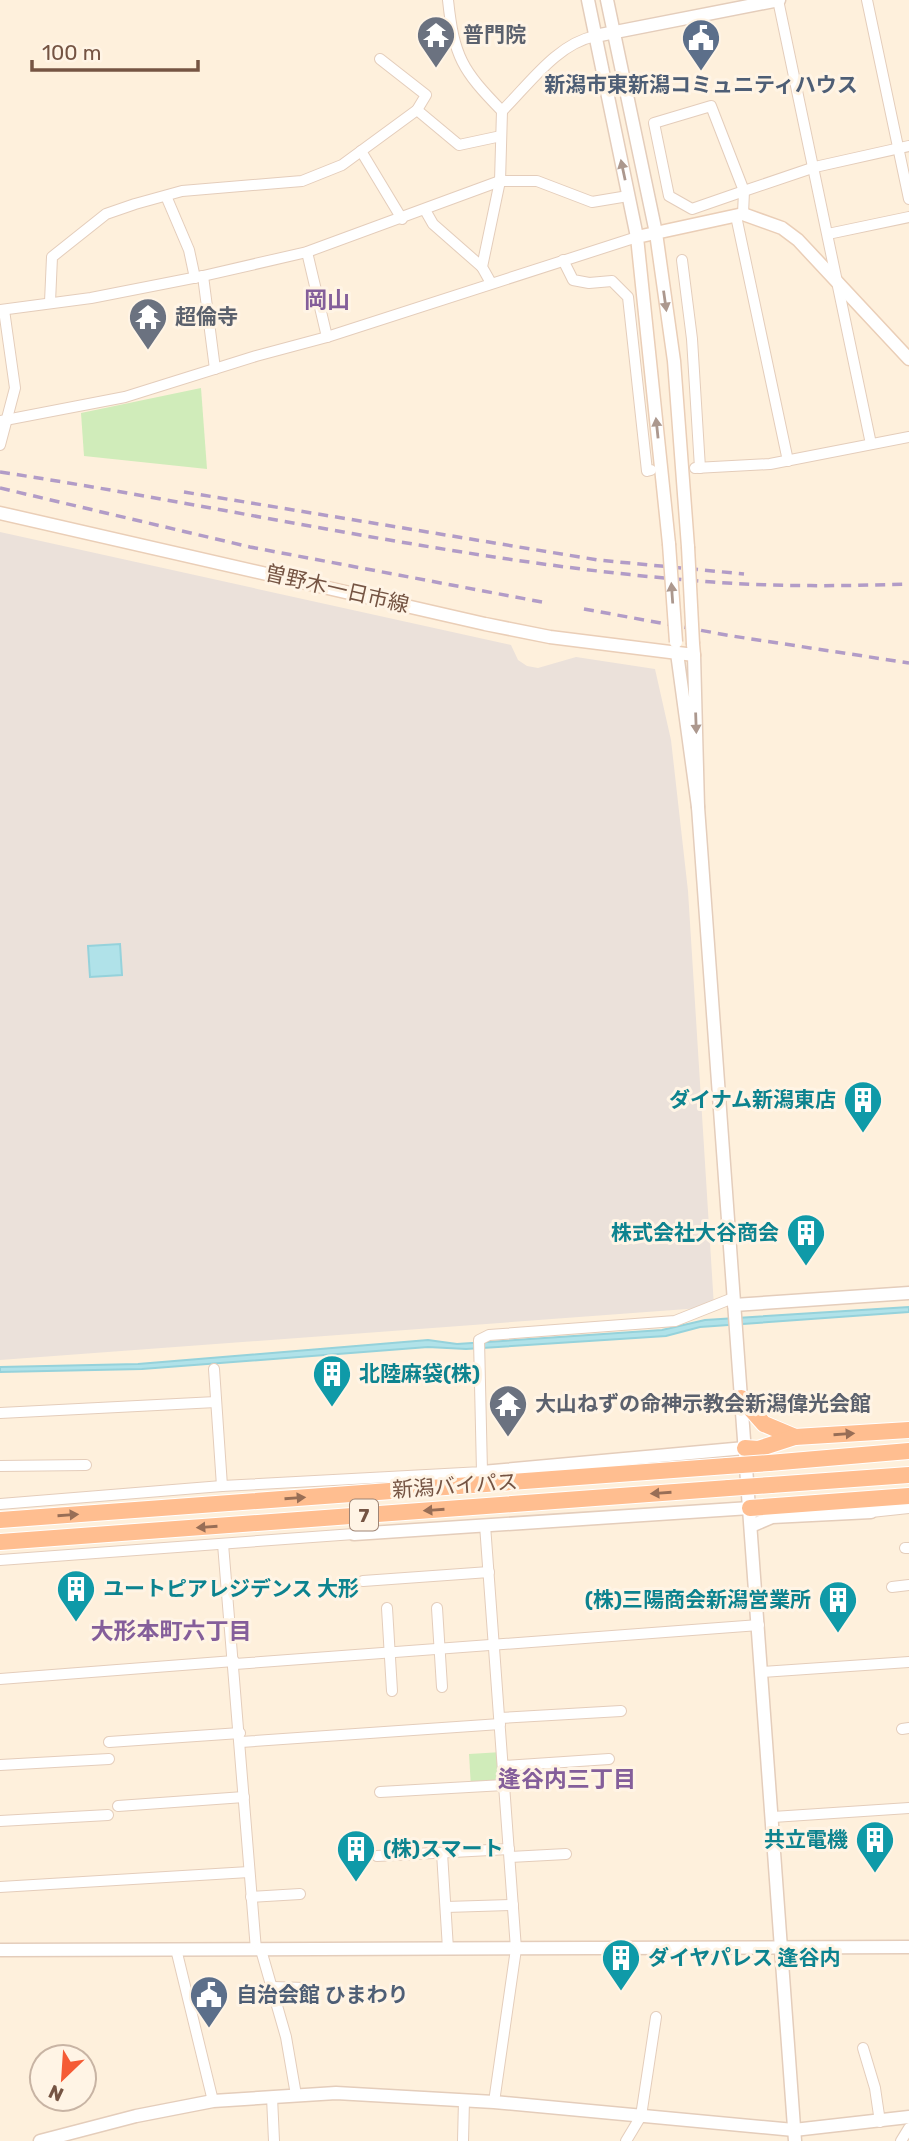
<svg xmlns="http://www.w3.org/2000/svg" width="909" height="2141" viewBox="0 0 909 2141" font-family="Rubik,'Noto Sans JP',sans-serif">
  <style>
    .industrial { fill: #ebe1da }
    .green { fill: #d0ecba }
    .water { fill: #b0e2e9; stroke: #95d2db; stroke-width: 2 }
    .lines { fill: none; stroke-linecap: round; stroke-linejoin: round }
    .minor-casing { stroke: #e4cdbb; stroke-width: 12 }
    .tertiary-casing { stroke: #e4cdbb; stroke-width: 15 }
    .secondary-casing { stroke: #eaceb7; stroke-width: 15 }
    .trunk-casing { stroke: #fff; stroke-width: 18 }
    .minor { stroke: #fff; stroke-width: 10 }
    .tertiary { stroke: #fff; stroke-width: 12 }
    .secondary { stroke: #fff; stroke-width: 12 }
    .trunk { stroke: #ffbe90; stroke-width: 16 }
    .rail { stroke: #b29cc7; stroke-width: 3.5; stroke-dasharray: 10 7; stroke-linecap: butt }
    .secondary-bridge-casing { stroke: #eaceb7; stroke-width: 15; stroke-linecap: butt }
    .trunk-bridge-casing { stroke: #fff; stroke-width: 18; stroke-linecap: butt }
    .secondary-bridge { stroke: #fff; stroke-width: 12 }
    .trunk-bridge { stroke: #ffbe90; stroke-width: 16 }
    .oneway { fill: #ac988e }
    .oneway2 { fill: #986e56 }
    .labels { text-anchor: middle; stroke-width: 6; stroke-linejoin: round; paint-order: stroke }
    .shield { fill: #fff4e5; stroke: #9e8474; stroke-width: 2 }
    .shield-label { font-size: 19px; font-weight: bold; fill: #755443 }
    .worship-label { font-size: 21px; font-weight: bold; fill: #5b616d; stroke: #fff4e5; text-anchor: start }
    .service-label { font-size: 21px; font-weight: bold; fill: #4e5e75; stroke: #fff4e5 }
    .street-label { font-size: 21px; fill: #755443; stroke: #fff4e5 }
    .culture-label { font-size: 21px; font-weight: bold; fill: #0d838f; stroke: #fff4e5; text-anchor: end }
    .neighbourhood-label { font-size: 23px; font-weight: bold; fill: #845e9a; stroke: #fff4e5 }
  </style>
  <rect width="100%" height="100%" fill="#fef0dc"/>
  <polygon class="industrial" points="0,532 511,645 518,660 527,666 538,668 576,657 655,669 671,740 688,891 714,1307 0,1360"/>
  <g class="green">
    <polygon points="201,388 207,469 84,456 81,413"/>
    <polygon points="502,1752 504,1785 471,1787 469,1754"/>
  </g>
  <g class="water">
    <polygon points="120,944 122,975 90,977 88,946"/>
    <polygon points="909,1307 909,1312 700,1327 666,1336 466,1349 428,1347 142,1369 0,1372 0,1367 138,1364 428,1340 457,1344 662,1330 705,1320"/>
  </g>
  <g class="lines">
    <g class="minor-casing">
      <g id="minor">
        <path d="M448 0C454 57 462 70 502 111L500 181 482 267 491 283"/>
        <polyline points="778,0 871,444"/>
        <polyline points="867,0 909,199"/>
        <polygon points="711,106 744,191 692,209 669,196 654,123"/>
        <polyline points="417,110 459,145 501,136"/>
        <path d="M502 111C530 83 557 44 595 36"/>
        <polyline points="361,151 402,219"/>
        <polyline points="166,196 189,250 195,278"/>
        <polyline points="425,210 433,224 482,267"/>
        <polyline points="743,214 744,191 815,167 909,146"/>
        <polyline points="736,216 788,461"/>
        <polyline points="828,234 909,217"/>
        <polyline points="307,252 327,337"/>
        <polyline points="563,260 573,280 589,283 612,281 628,297 647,471 651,470"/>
        <polyline points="682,260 692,339 700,468"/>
        <polyline points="203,276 215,369"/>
        <polyline points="50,302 52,257 106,214 135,204 182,191 302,181 342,165 417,110 426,95 380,59"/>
        <polyline points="0,310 91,298 203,276 307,252 500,181 537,181 592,202 628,196"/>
        <polyline points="0,421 125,397 256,356 327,337 637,237"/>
        <polyline points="0,445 15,388 4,310"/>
        <polyline points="695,468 770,464 909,437"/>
        <polyline points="214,1369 222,1486"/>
        <polyline points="0,1413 216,1402"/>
        <polyline points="0,1466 86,1465"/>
        <polyline points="0,1504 222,1486 482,1472 479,1340 489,1335 675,1321 733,1298"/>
        <polyline points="871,1512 909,1508"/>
        <polyline points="485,1525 516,1949 494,2102"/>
        <polyline points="223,1544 256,1950"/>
        <polyline points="905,1548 909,1548"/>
        <polyline points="0,1560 354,1534"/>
        <polyline points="363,1581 489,1572"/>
        <polyline points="892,1587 909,1585"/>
        <polyline points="387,1608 392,1691"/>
        <polyline points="437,1608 442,1687"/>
        <polyline points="235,1664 759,1625"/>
        <polyline points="762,1672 909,1662"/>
        <polyline points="0,1679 234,1661"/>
        <polyline points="500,1718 621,1711"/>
        <polyline points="902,1729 909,1728"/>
        <polyline points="109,1742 240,1733"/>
        <polyline points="241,1742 500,1724"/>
        <polyline points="0,1765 109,1759"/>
        <polyline points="503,1766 609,1759"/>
        <polyline points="380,1792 504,1785"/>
        <polyline points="118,1806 244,1797"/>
        <polyline points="773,1817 909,1808"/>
        <polyline points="0,1821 108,1815"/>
        <polyline points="442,1853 448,1949"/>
        <polyline points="377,1856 509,1849"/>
        <polyline points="510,1857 566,1854"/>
        <polyline points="0,1887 249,1872"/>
        <polyline points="251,1897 300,1894"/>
        <polyline points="446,1907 513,1905"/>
        <polyline points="176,1949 213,2101"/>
        <polyline points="261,1950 286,2037 296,2095"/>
        <polyline points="273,1987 305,1988"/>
        <polyline points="863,2048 875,2088 880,2122"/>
        <polyline points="272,2097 274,2141"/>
        <polyline points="463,2141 464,2100"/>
        <polyline points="626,2141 641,2116 656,2017"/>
        <polyline points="901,2141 909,2128"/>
      </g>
    </g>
    <g class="tertiary-casing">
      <g id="tertiary">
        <polyline points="588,0 637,237"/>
        <polyline points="607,0 656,233"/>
        <polyline points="595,36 779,0"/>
        <polyline points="677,653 698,807 694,655"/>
        <polyline points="698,807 795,2141"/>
        <polyline points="734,1305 909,1293"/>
        <polyline points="482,1472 745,1448"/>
        <polyline points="751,1526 772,1517 871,1512"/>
        <polyline points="354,1534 750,1508"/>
        <polyline points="0,1950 909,1947"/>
        <polyline points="40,2141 136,2116 213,2101 336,2093 494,2102 794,2130 909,2117"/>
      </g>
    </g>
    <g class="secondary-casing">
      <g id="secondary">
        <polyline points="656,233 674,361 688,547"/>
        <polyline points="0,513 485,624 550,637 694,655 693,644"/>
        <polyline points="669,544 637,237 743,214 782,228 798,240 909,359"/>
      </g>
    </g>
    <g class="trunk-casing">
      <g id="trunk">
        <polyline points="741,1398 764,1424 795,1437 909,1430"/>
        <polyline points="745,1448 758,1449 795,1437"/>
        <polyline points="769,1463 909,1451"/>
        <polyline points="771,1485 909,1475"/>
        <polyline points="750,1508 909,1496"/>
        <polyline points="0,1520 727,1466"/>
        <polyline points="0,1542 729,1488"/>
      </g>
    </g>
    <use href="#minor" class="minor"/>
    <use href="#tertiary" class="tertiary"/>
    <use href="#secondary" class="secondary"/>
    <use href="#trunk" class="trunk"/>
    <g class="rail">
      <path d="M0 472C237 508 473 565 713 582 778 587 844 586 909 584"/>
      <polyline points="0,488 250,547 547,603"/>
      <polyline points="184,492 598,560 744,574"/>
      <polyline points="584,609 732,636 909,663"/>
    </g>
    <g class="secondary-bridge-casing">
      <g id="secondary-bridge">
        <polyline points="669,544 676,642"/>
        <polyline points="688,547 693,644"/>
      </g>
    </g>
    <g class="trunk-bridge-casing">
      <g id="trunk-bridge">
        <polyline points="727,1466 769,1463"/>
        <polyline points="729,1488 771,1485"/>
      </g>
    </g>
    <use href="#secondary-bridge" class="secondary-bridge"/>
    <use href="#trunk-bridge" class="trunk-bridge"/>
  </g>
  <defs><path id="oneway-solid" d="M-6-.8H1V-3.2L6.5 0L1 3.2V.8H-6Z" transform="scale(1.75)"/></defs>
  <g class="oneway">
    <use href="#oneway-solid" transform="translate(623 170) rotate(-102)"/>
    <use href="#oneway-solid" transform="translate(665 301) rotate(82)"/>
    <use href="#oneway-solid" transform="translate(657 428) rotate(-96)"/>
    <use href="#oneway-solid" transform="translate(672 593) rotate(-94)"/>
    <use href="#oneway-solid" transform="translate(696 723) rotate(88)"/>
  </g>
  <g class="oneway2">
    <use href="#oneway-solid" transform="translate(844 1434) rotate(-4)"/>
    <use href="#oneway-solid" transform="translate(661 1493) rotate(176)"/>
    <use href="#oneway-solid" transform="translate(295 1498) rotate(-4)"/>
    <use href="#oneway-solid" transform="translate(434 1510) rotate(176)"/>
    <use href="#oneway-solid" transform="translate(68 1515) rotate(-4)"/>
    <use href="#oneway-solid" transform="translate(207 1527) rotate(176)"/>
  </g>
  <defs>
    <g id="temple-pin" transform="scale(2.0125)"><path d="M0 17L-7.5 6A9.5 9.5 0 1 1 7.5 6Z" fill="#6b7280" stroke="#fff4e5"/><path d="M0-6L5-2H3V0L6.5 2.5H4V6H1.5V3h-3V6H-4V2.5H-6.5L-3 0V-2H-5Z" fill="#fff"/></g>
    <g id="civic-pin" transform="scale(2.0125)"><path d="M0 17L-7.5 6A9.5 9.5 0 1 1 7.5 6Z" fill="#5c6f8a" stroke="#fff4e5"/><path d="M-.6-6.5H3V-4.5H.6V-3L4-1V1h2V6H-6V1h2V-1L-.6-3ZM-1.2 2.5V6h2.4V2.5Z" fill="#fff"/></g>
    <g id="building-pin" transform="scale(2.0125)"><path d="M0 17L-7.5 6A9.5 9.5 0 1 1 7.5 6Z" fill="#0f9aa8" stroke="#fff4e5"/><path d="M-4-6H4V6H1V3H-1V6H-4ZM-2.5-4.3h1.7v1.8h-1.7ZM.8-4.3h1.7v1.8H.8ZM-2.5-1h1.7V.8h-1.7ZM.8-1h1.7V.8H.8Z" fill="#fff"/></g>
  </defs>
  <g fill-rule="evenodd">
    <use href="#temple-pin" x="436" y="35"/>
    <use href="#civic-pin" x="701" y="38"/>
    <use href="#temple-pin" x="148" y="317"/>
    <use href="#building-pin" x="863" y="1100"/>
    <use href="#building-pin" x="806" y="1233"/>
    <use href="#building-pin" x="332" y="1374"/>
    <use href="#temple-pin" x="508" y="1404"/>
    <use href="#building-pin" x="76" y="1589"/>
    <use href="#building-pin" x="838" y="1600"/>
    <use href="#building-pin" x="875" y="1840"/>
    <use href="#building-pin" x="356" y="1849"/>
    <use href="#building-pin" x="621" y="1958"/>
    <use href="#civic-pin" x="209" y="1995"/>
  </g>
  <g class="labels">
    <rect class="shield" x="350" y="1499.5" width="28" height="31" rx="5"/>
    <g class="shield-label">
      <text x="364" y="1522">7</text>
    </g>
    <g class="worship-label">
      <text x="463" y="42">普門院</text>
      <text x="175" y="324">超倫寺</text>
      <text x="535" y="1411">大山ねずの命神示教会新潟偉光会館</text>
    </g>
    <g class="service-label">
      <text x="701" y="92">新潟市東新潟コミュニティハウス</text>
      <text x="236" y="2002" text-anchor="start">自治会館 ひまわり</text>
    </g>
    <g class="street-label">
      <text transform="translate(337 589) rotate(13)" y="7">曽野木一日市線</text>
      <text transform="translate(455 1486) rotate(-4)" y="7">新潟バイパス</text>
    </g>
    <g class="culture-label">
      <text x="836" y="1107">ダイナム新潟東店</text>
      <text x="779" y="1240">株式会社大谷商会</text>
      <text x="359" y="1381" text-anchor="start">北陸麻袋(株)</text>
      <text x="103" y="1596" text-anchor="start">ユートピアレジデンス 大形</text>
      <text x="811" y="1607">(株)三陽商会新潟営業所</text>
      <text x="848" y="1847">共立電機</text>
      <text x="383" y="1856" text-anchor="start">(株)スマート</text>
      <text x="648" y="1965" text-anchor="start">ダイヤパレス 逢谷内</text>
    </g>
    <g class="neighbourhood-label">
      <text x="327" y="308">岡山</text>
      <text x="171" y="1639">大形本町六丁目</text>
      <text x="567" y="1787">逢谷内三丁目</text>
    </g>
  </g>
  <g transform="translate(63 2078) rotate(205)"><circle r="33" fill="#fff4e5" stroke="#c8b4a4" stroke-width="2"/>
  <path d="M0-5L12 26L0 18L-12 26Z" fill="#f55b35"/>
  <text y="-10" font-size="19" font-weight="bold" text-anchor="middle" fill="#755443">N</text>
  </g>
  <path d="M32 60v10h166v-10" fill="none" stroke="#755443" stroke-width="3.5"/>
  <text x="42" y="60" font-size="21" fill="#755443" stroke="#fff4e5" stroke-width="5" paint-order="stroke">100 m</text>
</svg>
